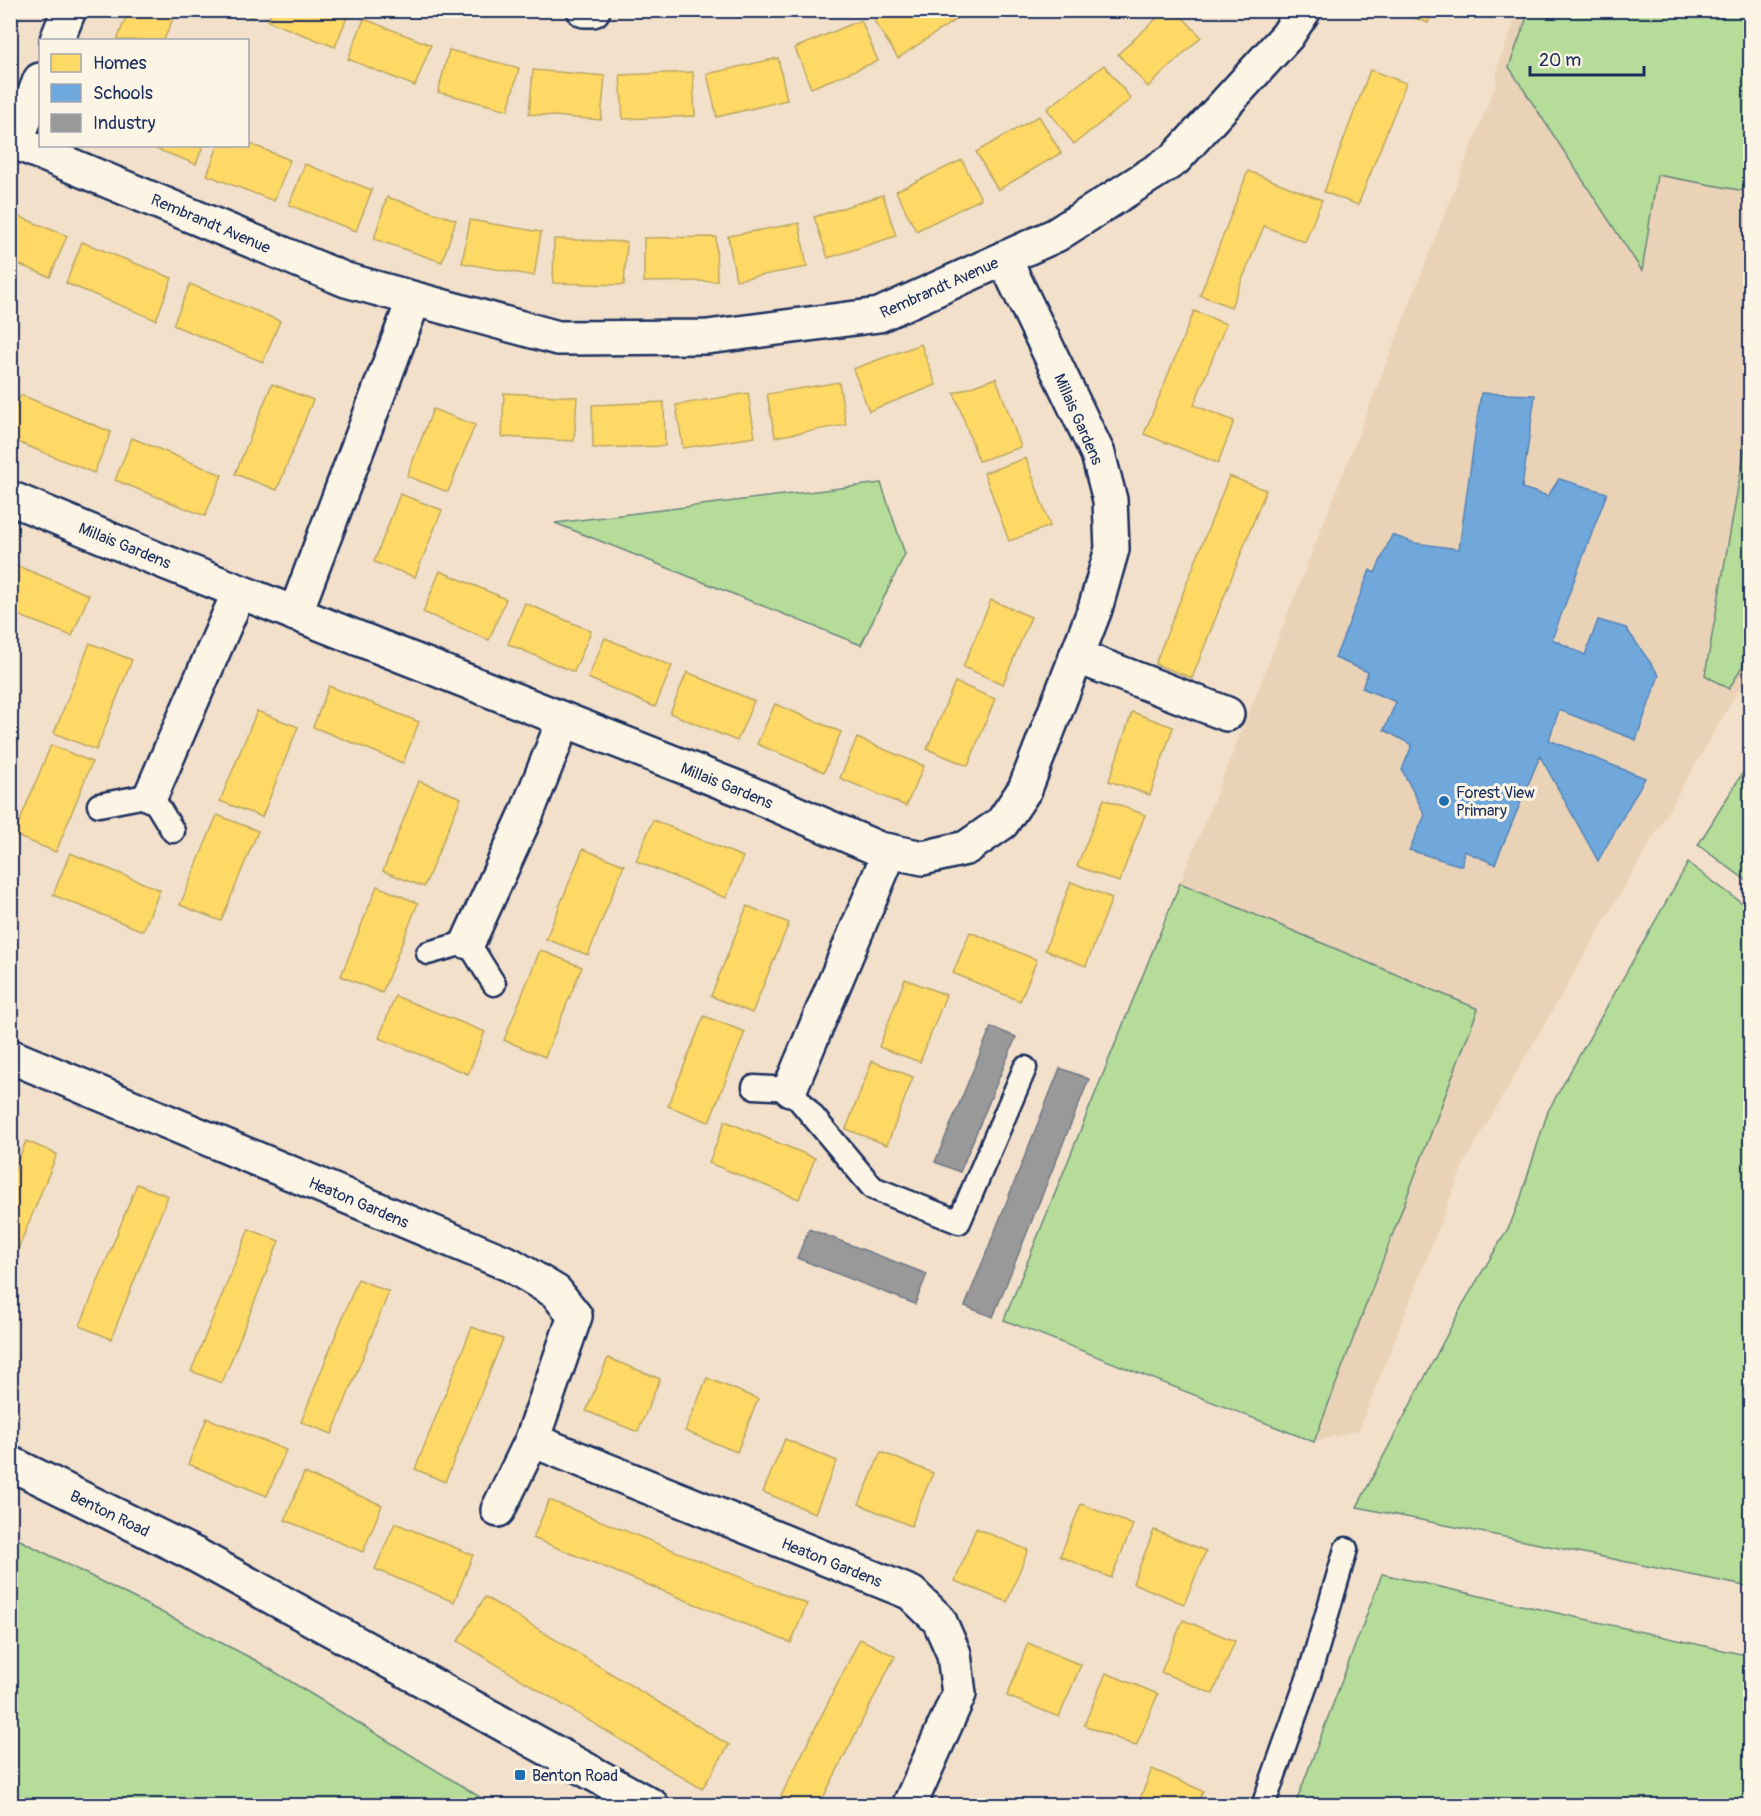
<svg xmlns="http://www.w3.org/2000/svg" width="1761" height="1816" viewBox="0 0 1761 1816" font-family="Pangolin,sans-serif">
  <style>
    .built { fill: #ead2b7 }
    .green { fill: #b5dc98; stroke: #68867b; stroke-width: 1.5 }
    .homes { fill: #ffd966; stroke: #bba664; stroke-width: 1.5 }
    .schools { fill: #6fa8dc; stroke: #5684b6; stroke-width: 1.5 }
    .industry { fill: #999; stroke: #737987; stroke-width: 1.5 }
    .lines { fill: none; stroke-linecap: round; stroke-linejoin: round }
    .lane-casing { stroke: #1b2f5e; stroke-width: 27 }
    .street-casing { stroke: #1b2f5e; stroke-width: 38 }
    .secondary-casing { stroke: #1b2f5e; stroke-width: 38 }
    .lane { stroke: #fcf5e5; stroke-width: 22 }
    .street { stroke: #fcf5e5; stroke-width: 33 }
    .secondary { stroke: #fcf5e5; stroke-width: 33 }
    .poi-dot { fill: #1f6fb2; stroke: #fcf5e5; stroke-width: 2 }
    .labels { text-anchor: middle; stroke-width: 6; stroke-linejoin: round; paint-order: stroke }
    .street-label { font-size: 16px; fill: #1b2f5e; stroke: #fcf5e5 }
    .poi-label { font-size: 16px; fill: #1b2f5e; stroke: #fcf5e5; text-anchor: start }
  </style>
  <rect width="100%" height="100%" fill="#f2e0ca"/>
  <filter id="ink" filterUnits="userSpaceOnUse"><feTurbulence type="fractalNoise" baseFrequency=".0167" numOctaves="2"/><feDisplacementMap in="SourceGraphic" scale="12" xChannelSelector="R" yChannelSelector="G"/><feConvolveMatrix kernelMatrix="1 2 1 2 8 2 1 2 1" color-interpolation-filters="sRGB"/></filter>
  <g filter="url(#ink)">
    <polygon class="built" points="1519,11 1750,11 1750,670 1464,1163 1359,1430 1314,1442 1004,1320 1246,720 1496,84 1498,64"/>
    <g class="green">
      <polygon points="1529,11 1750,11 1750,192 1657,175 1642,271 1509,67"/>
      <polygon points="1750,419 1750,653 1729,689 1705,675"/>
      <polygon points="881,483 905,554 861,645 555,523"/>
      <polygon points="1750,761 1750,883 1698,845"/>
      <polygon points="1688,863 1750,909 1750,1587 1357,1507 1463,1304 1509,1227 1520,1200 1548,1111"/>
      <polygon points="1180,883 1478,1009 1314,1442 1004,1320"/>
      <polygon points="10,1535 257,1661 493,1805 11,1805"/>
      <polygon points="1382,1574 1750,1656 1750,1805 1295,1805"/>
    </g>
    <g class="homes">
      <polygon points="129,10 158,10 174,16 164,40 117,40"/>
      <polygon points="235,10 255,10 252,17"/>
      <polygon points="272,10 350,10 335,47 268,21"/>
      <polygon points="890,10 953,10 958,18 898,58 874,21"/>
      <polygon points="1166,10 1176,10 1201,37 1148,87 1118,54"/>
      <polygon points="1394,10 1433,10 1428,23"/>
      <polygon points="364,19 431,45 415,86 348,59"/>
      <polygon points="861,20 878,61 811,88 795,48"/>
      <polygon points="449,50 519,68 508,110 438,92"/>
      <polygon points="778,58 787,100 717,117 707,74"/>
      <polygon points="1104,65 1131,99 1074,144 1047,109"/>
      <polygon points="533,70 605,76 601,120 529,114"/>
      <polygon points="1370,70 1406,83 1358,205 1324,192"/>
      <polygon points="693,72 695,116 623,119 620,75"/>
      <polygon points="1039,116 1061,153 998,190 976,152"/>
      <polygon points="248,143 290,160 274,201 207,175 218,146 248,146"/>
      <polygon points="148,146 203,146 196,164"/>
      <polygon points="962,160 981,199 916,231 896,191"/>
      <polygon points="305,164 372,190 356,231 289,205"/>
      <polygon points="1248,171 1322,200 1305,242 1264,226 1231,307 1200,295"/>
      <polygon points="883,195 896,236 828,258 814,217"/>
      <polygon points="387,197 456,220 442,262 374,239"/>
      <polygon points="10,213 67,236 50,277 10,261"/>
      <polygon points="470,220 541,232 534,276 462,263"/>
      <polygon points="799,223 807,267 736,280 728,236"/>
      <polygon points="716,237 717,281 644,282 644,238"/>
      <polygon points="554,239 627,242 624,285 553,283"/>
      <polygon points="82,242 172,278 156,320 66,283"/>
      <polygon points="190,284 280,321 263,362 173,325"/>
      <polygon points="1194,311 1226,324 1194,405 1234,421 1218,463 1144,434"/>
      <polygon points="921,344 936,385 869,411 853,369"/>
      <polygon points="996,378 1021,447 979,461 954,393"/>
      <polygon points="839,382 846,425 775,437 767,394"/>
      <polygon points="272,384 313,400 277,490 235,474"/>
      <polygon points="504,393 577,397 574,441 502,437"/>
      <polygon points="748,393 755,437 683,448 676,405"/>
      <polygon points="21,395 111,432 94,473 10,439 10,420"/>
      <polygon points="664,402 665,446 593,448 592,405"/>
      <polygon points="433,409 475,425 448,492 407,476"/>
      <polygon points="132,438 222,475 205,516 115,480"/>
      <polygon points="1026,458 1050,526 1009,541 984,473"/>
      <polygon points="1229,476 1266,490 1192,678 1155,664"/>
      <polygon points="400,494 442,510 415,577 374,562"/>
      <polygon points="10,563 89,595 72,636 10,612"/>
      <polygon points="440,571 506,599 489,640 423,612"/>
      <polygon points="991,600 1031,617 1003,684 963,667"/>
      <polygon points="525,603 591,631 574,672 508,644"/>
      <polygon points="605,638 672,666 655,707 588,678"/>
      <polygon points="90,643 132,660 96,750 54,733"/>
      <polygon points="687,672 754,701 737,741 670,713"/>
      <polygon points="955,682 995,699 968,766 927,749"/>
      <polygon points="329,686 419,722 403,763 313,727"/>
      <polygon points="775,704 841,732 824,772 757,744"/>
      <polygon points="257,711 298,727 262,817 220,801"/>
      <polygon points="1132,712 1173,727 1150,795 1109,781"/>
      <polygon points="857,738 924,766 906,806 840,778"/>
      <polygon points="51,745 92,762 56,852 14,835"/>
      <polygon points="419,781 461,798 424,887 383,871"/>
      <polygon points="1104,799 1145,815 1119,882 1077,866"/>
      <polygon points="217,815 258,831 221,921 180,905"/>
      <polygon points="653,820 743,857 726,898 636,861"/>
      <polygon points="583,849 624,865 588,955 546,939"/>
      <polygon points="70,853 160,890 143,931 53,895"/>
      <polygon points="1071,882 1112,898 1086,966 1045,950"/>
      <polygon points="377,886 418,903 382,993 341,976"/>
      <polygon points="747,906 789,923 752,1013 711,996"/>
      <polygon points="970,932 1037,960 1020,1001 953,973"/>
      <polygon points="540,950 582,967 545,1057 504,1040"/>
      <polygon points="905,979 946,995 920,1062 879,1047"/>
      <polygon points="395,996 485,1032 468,1074 379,1038"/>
      <polygon points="704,1016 745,1032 709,1122 668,1106"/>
      <polygon points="872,1061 913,1077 887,1145 846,1129"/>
      <polygon points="725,1121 815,1158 799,1199 709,1163"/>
      <polygon points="26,1141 57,1154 10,1269 10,1181"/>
      <polygon points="137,1184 168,1196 111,1339 80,1326"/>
      <polygon points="249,1229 279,1241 222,1383 191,1371"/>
      <polygon points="358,1279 389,1292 332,1434 301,1422"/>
      <polygon points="472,1327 503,1339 445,1482 415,1469"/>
      <polygon points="608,1358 660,1379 638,1432 586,1411"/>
      <polygon points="707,1378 758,1399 737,1452 685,1431"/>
      <polygon points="207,1418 286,1450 267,1496 188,1464"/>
      <polygon points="785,1439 837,1461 815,1513 763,1492"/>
      <polygon points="881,1452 933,1473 911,1526 859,1504"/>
      <polygon points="304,1473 382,1505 363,1552 285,1520"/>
      <polygon points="549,1500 807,1604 791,1643 533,1538"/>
      <polygon points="1081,1504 1133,1525 1111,1578 1060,1556"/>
      <polygon points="395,1523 473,1555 454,1602 375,1569"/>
      <polygon points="976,1528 1028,1550 1007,1602 955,1581"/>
      <polygon points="1154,1530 1206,1551 1184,1604 1133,1583"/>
      <polygon points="485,1597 729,1745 702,1789 458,1641"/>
      <polygon points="1183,1620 1235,1641 1213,1694 1161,1672"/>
      <polygon points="860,1639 895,1656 819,1806 776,1806"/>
      <polygon points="1028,1643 1081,1665 1059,1717 1007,1696"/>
      <polygon points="1106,1673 1158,1694 1136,1746 1084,1725"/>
      <polygon points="1152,1769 1203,1791 1197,1806 1137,1806"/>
    </g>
    <polygon class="schools" points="1481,393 1535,395 1522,488 1548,496 1559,479 1607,493 1552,639 1585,655 1598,620 1626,628 1659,675 1636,740 1559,710 1549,740 1645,778 1598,861 1540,756 1495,864 1464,851 1462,866 1409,850 1425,815 1402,770 1412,745 1384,730 1396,702 1362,688 1368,672 1335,658 1370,570 1375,573 1392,535 1415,543 1459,549"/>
    <g class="industry">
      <polygon points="991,1027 1016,1037 960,1172 935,1162"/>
      <polygon points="1060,1068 1089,1079 993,1317 965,1306"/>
      <polygon points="809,1229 927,1274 915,1304 797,1258"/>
    </g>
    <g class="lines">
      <g class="lane-casing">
        <g id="lane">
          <polyline points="99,805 151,795 173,831"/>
          <polyline points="428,953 468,942 494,984"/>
          <polyline points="754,1087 790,1089 873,1188 959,1222 1025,1068"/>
          <polyline points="1263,1806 1309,1676 1346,1549"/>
        </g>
      </g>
      <g class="street-casing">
        <g id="street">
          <polyline points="584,10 593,10"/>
          <polyline points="57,40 69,10"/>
          <polyline points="10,140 346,280 558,338 707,337 879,315 1056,235 1175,159 1287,36 1304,10"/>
          <polyline points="16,142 40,80"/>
          <polyline points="10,498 157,559 740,789 879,849 923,858 966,848 1002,823 1025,789 1095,609 1112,549 1110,500 1098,454 1004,258"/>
          <polyline points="295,614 414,299"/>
          <polyline points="1076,656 1227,714"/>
          <polyline points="151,795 239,592"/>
          <polyline points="468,942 526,815 564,720"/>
          <polyline points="10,1056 511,1265 556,1292 575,1316 532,1440 498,1510"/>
          <polyline points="790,1089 890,851"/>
          <polyline points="532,1440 911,1593 939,1620 954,1654 959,1694 909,1806"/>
        </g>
      </g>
      <g class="secondary-casing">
        <polyline id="secondary" points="10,1463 194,1554 652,1806"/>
      </g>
      <use href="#lane" class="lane"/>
      <use href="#street" class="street"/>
      <use href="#secondary" class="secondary"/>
    </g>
  </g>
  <g class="poi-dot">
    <circle cx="1444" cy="801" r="6"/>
    <rect x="514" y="1769" width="12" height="12" rx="3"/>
  </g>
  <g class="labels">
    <g class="street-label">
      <text transform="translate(211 223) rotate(23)" y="6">Rembrandt Avenue</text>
      <text transform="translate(939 287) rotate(-24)" y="6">Rembrandt Avenue</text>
      <text transform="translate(1079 419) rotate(66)" y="6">Millais Gardens</text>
      <text transform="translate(125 545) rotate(22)" y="6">Millais Gardens</text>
      <text transform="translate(727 785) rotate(22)" y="6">Millais Gardens</text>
      <text transform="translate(359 1202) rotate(23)" y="6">Heaton Gardens</text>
      <text transform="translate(110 1513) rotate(26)" y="6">Benton Road</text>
      <text transform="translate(832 1562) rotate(22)" y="6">Heaton Gardens</text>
    </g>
    <g class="poi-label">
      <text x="1456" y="798">Forest View<tspan x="1456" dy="18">Primary</tspan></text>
      <text x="532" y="1781">Benton Road</text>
    </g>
  </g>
  <rect width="1761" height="1816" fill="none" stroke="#fcf5e5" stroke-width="36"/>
  <rect x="18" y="18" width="1725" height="1780" fill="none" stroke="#1b2f5e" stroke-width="2" filter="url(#ink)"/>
  <rect x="39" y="39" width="210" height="108" fill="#fcf5e5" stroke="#a2a6af" stroke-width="1.5"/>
  <rect x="51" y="54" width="30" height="18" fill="#ffd966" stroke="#a2a6af" stroke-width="1.5"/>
  <text x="93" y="69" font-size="18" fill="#1b2f5e">Homes</text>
  <rect x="51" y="84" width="30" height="18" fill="#6fa8dc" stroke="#a2a6af" stroke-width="1.5"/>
  <text x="93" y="99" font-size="18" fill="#1b2f5e">Schools</text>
  <rect x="51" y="114" width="30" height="18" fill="#999999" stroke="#a2a6af" stroke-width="1.5"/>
  <text x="93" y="129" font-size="18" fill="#1b2f5e">Industry</text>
  <path d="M1530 66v9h114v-9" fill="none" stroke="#1b2f5e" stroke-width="3"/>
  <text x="1539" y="66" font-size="18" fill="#1b2f5e" stroke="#fcf5e5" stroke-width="4.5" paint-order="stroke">20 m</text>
</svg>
